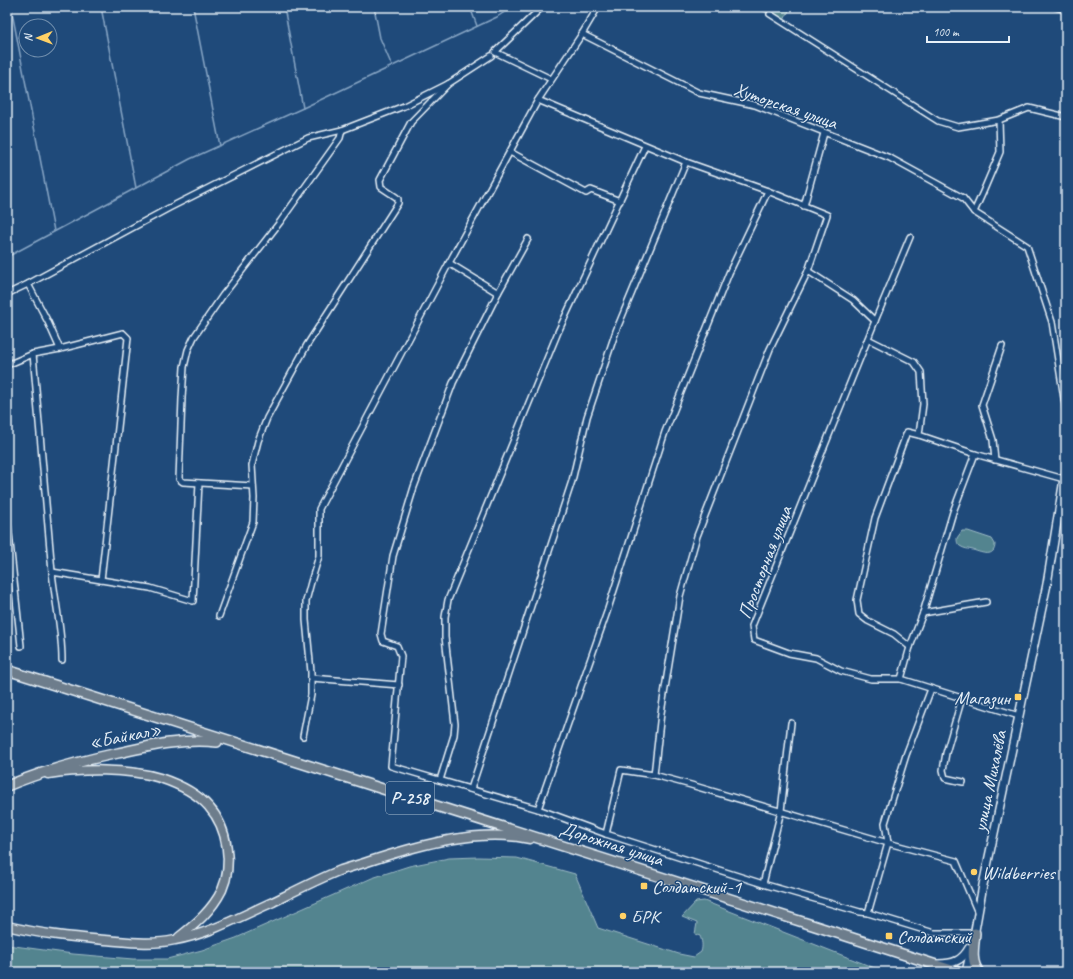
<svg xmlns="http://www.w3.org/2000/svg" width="1073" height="979" viewBox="0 0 1073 979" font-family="Caveat,sans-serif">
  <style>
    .green { fill: #52848f; stroke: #9dbac4 }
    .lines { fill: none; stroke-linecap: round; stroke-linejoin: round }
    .stream { stroke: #88a6c5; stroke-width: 1.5 }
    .street-casing { stroke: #e8f1f8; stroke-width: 8 }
    .secondary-casing { stroke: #e8f1f8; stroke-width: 10 }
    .primary-casing { stroke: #e8f1f8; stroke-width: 11 }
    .highway-casing { stroke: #e8f1f8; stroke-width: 12 }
    .street { stroke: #1f4a7a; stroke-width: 5 }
    .secondary { stroke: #1f4a7a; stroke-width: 7 }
    .primary { stroke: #6d7d8c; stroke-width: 8 }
    .highway { stroke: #6d7d8c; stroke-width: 9 }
    .poi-dot { fill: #ffd166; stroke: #1f4a7a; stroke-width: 1.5 }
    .labels { text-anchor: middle; stroke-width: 3; stroke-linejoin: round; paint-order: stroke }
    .shield { fill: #1f4a7a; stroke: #acbfd2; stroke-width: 1 }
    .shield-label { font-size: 18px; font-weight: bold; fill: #e8f1f8 }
    .street-label { font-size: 19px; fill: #e8f1f8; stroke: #1f4a7a }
    .poi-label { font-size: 19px; fill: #e8f1f8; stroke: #1f4a7a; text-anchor: start }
  </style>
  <rect width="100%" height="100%" fill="#1f4a7a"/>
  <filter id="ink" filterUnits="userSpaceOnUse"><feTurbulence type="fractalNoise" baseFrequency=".025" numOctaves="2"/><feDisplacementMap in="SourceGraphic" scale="8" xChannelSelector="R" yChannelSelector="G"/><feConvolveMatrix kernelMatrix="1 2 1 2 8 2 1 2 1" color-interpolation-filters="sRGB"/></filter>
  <g filter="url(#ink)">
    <g class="green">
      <polygon points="756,7 791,7 783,22"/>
      <path d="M962 531H968L992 539 995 544C995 558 982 553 973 550 969 549 964 549 960 546 957 544 957 541 957 538Z"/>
      <path d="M478 857 517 858 575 874 598 928 679 954 694 957 701 952C703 946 702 941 700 936L695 934 697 923 682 917 696 902 704 901 885 972H7V945L73 954 133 959H167L202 950 236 938 372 878 409 866 449 858Z"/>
    </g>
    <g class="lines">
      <g class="stream">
        <polyline points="11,7 54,231"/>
        <polyline points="101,7 136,188"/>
        <polyline points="193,7 220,146"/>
        <polyline points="284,7 303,108"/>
        <polyline points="374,7 380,38 392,66"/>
        <polyline points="470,7 477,26"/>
        <polyline points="7,257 190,159 303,108 497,17 512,7"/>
      </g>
      <g class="street-casing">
        <g id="street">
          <polyline points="542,7 495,52 551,79"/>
          <polyline points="1056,7 1066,10"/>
          <polyline points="770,14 938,121 958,127 999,120 1029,108 1066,117"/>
          <polyline points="582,34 699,93 755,105 890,158 963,198 974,212 1027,246 1052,322 1066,411"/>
          <polyline points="538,100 686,162 768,191 827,215 808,271 770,349 697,536 680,596 661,713 654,775"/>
          <polyline points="510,152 586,193 591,190 620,201"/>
          <polyline points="804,206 824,133"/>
          <polyline points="974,212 983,192 1000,152 999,120"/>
          <polyline points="910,237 875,321 752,626 754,640 789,653 816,658 841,671 871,679 901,679 1019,716"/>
          <polyline points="528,239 498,293 453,383 414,487 393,556 381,634 383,641 397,646 401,656 391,766 538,809 606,834 763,884 860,912 868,913 934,933 975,933"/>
          <polyline points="449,263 498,293"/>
          <polyline points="808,271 853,300 875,321"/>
          <polyline points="28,284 48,322 60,349"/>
          <polyline points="7,294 28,284 169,208 308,138 342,130 404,106 448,84 491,56"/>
          <polyline points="868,339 914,362 921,372 923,404 919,435 975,454 1064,479 1066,468"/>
          <path d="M33 354 52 572C55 601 62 630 62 660"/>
          <polyline points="7,365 33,354 60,349 123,333 128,338 101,580"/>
          <polyline points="995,460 993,440 982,405 1002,346"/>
          <polyline points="253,486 183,482 179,479 182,398 184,367 188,350 194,337 223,295 280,222 340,138 342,130"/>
          <polyline points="7,515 21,646"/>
          <polyline points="52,572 150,588 193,601 199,483"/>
          <polyline points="923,613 986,602"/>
          <polyline points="219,616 253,522 254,498 252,465 258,441 267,418 307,345 398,203 398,199 396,197 381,187 380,180 411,122 448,84"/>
          <polyline points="910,647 894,634 868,621 859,614 857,600 875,518 907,432 919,435"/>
          <polyline points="311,678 399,685"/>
          <polyline points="901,679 910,647 923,613 953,512 975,454"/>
          <polyline points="962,698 946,753 943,770 945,778 963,782"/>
          <polyline points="303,736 311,695 311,672 306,620 306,601 311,582 319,556 319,509 449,263 538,100 582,34 598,7"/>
          <polyline points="440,780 454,735 455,724 445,637 445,617 448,600 558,332 645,146"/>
          <polyline points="471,789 572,481 587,417 616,331 686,162"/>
          <polyline points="538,809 607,612 665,432 729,273 768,191"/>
          <polyline points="606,834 621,770 654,775 691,785 888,843 956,861 978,913"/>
          <polyline points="763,884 781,811 791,723"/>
          <polyline points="868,913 888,843 885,823 906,755 931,689"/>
        </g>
      </g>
      <g class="secondary-casing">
        <g id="secondary">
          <polyline points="974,936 983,885 1047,584 1064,479"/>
          <path d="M938 964C953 964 962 961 969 948"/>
          <polyline points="966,972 971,950"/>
        </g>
      </g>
      <g class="primary-casing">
        <g id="primary">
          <path d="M48 774C81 769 128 768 160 778 178 784 197 793 209 807 228 828 233 865 222 890 212 910 196 924 179 937"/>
          <path d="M7 926C40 934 72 937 105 940 129 942 152 945 175 940 209 934 241 916 273 902 295 891 318 879 341 870 351 867 361 864 370 861 419 845 478 828 530 839"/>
        </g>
      </g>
      <g class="highway-casing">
        <g id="highway">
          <path d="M7 670C324 773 642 869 958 972"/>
          <path d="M7 786C43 771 80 761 118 753 150 746 184 738 217 742"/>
          <path d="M975 933C974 946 970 961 979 972"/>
        </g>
      </g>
      <use href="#street" class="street"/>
      <use href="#secondary" class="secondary"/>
      <use href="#primary" class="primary"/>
      <use href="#highway" class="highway"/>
    </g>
  </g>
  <g class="poi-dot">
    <rect x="1014" y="693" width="8" height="8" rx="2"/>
    <circle cx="974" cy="872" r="4"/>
    <rect x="640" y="882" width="8" height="8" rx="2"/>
    <circle cx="623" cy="916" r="4"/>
    <rect x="885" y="932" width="8" height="8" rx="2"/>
  </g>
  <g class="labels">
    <rect class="shield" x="386" y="782" width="48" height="32" rx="3"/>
    <g class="shield-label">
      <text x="410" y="804">Р-258</text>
    </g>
    <g class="street-label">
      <text transform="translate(786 105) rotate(19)" y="7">Хуторская улица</text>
      <text transform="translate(764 562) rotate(-69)" y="7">Просторная улица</text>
      <text transform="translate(125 735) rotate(-11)" y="7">«Байкал»</text>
      <text transform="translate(989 781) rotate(-78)" y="7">улица Михалёва</text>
      <text transform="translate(612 843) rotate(18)" y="7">Дорожная улица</text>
    </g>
    <g class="poi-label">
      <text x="1010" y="704" text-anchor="end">Магазин</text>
      <text x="982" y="879">Wildberries</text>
      <text x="652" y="893">Солдатский-1</text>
      <text x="631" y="923">БРК</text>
      <text x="897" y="943">Солдатский</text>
    </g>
  </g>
  <rect width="1073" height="979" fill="none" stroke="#1f4a7a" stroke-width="24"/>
  <rect x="12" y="12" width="1049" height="955" fill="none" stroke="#e8f1f8" stroke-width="1.5" filter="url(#ink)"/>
  <g transform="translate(38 38) rotate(269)"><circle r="19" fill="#1f4a7a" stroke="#6f8dac"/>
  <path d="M0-3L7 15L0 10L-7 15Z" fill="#ffd166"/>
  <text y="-6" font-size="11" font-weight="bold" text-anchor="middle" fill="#e8f1f8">N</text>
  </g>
  <path d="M927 36v6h82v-6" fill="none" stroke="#e8f1f8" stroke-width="2"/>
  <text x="933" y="36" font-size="12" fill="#e8f1f8" stroke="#1f4a7a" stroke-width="3" paint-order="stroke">100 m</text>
</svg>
